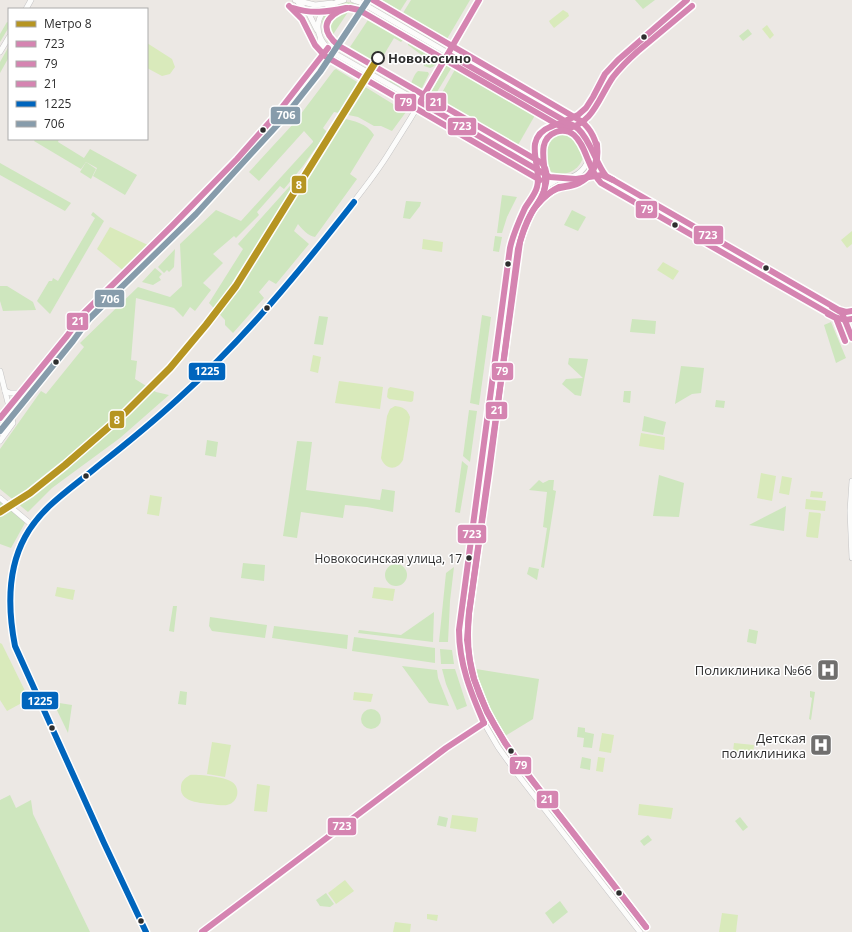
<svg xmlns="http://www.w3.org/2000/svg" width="852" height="932" viewBox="0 0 852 932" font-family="'Open Sans',sans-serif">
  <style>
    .green { fill: #cee6be }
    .pitch { fill: #d9eabb }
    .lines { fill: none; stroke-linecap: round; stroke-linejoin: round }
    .street-casing { stroke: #c5c4c5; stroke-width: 5 }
    .secondary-casing { stroke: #c5c4c5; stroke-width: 6 }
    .street { stroke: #fcfcfb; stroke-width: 3.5 }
    .secondary { stroke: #fcfcfb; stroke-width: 5 }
    .bus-1-casing { stroke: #fff; stroke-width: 9 }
    .bus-2-casing { stroke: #fff; stroke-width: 9 }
    .bus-3-casing { stroke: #fff; stroke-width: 9 }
    .bus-4-casing { stroke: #fff; stroke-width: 9 }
    .bus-5-casing { stroke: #fff; stroke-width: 9 }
    .bus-1 { stroke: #d584b1; stroke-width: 6 }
    .bus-2 { stroke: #d584b1; stroke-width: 6 }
    .bus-3 { stroke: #d584b1; stroke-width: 6 }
    .bus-4 { stroke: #0065bd; stroke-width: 6 }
    .bus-5 { stroke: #879cab; stroke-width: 6 }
    .metro-1-casing { stroke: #fff; stroke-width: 10 }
    .metro-1 { stroke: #b69522; stroke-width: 7 }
    .bus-dot { fill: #2e2e2e; stroke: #fff; stroke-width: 1.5 }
    .stop-dot { fill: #fff; stroke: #2e2e2e; stroke-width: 2 }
    .labels { text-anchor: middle; stroke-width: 3; stroke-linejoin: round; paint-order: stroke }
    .bus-label { font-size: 12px; fill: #2e2e2e; stroke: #fff; text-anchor: end }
    .stop-label { font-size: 13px; font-weight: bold; fill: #2e2e2e; stroke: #fff; text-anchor: start }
    .poi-label { font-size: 13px; fill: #2e2e2e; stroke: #fff; text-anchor: end }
    .line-badge { stroke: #fff; stroke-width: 1.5 }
    .badge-label { font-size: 11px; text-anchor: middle; font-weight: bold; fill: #fff }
  </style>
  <rect width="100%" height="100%" fill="#ece8e4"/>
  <g class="green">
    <polygon points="382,0 407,0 400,11"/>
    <polygon points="411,0 470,0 447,39 443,37 403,13"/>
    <polygon points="635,0 655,0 643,9"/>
    <path d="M345 2 354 3 328 42C315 23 324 7 345 2Z"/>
    <polygon points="379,5 398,15 395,18 380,9 378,8"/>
    <polygon points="372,14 400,31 403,40 401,42 394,38 377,66 387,72 386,77 346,53"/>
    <polygon points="7,22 9,23 9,27 0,42 0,34"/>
    <polygon points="748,29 752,34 743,41 739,36"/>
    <path d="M407 35 436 51C440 58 437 66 430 68L424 66 423 56 408 45Z"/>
    <polygon points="9,46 9,57 0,73 0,62"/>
    <polygon points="450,61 455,62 431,102 428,99 428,97 448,63"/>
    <polygon points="458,64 538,110 514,152 434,107"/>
    <polygon points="336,69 406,112 392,131 381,126 374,126 358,117 334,112 323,128 327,132 303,166 284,189 280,186 257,212 259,215 236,238 234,236 213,254 223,263 203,283 211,290 195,311 190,307 183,317 174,308 136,298 131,360 137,361 135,379 156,392 169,395 120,438 52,488 28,512 0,489 0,449 41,391 46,394 84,347 80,343 138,287 170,297 182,286 180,244 216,210 241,221 313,142 313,141 304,131 259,181 249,172 294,123 334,70"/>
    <path d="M418 71 428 72 429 74 420 92 415 95 406 90C412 86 412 76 418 71Z"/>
    <polygon points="391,77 404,84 405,86 400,87 390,82 389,78"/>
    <polygon points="430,112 449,123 449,127 435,122 428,117"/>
    <path d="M341 118C354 121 367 123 374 135L350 174 357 179 315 237C308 236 302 229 298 224L294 231 309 244 276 284 269 280 259 292 264 298 233 333 225 325V320L209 303 243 249 238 244 306 168Z"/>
    <circle cx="561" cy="151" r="23"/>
    <polygon points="35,139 59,139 58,142 84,158 90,149 137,175 125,195 93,176 97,168 86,162 81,169 34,141"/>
    <polygon points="86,162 96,169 91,179 80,172"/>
    <polygon points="0,163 71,203 65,211 0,175"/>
    <polygon points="502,195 517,197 507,217 502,233 497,233"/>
    <polygon points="406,201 421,202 420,206 410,219 403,218"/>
    <polygon points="572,210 586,217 578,231 564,225"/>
    <polygon points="93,212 104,221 50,314 37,301 49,281 52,281 53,278 58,281 95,218 91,215"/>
    <polygon points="495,236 502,237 499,252 493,251"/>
    <polygon points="175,249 174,267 169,272 167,270 164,273 158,267"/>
    <polygon points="155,268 162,274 159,277 161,280 153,285 142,282"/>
    <polygon points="0,286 7,286 33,302 36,310 3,311 0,301"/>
    <polygon points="482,315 491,317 479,405 470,403"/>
    <polygon points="319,316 328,317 323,345 314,344"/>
    <polygon points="632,319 656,321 655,334 630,332"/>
    <polygon points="831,322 846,358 836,363 824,325"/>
    <polygon points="569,358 588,359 581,396 575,395 562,384 566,379 583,378 568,364"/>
    <polygon points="681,366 704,368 701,393 692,394 675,404"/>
    <polygon points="624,391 631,391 630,403 623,402"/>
    <polygon points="716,400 725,401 724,408 715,407"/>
    <polygon points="469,410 477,411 470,462 463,456"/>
    <polygon points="644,416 666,422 663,435 642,431"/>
    <polygon points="207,440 218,442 216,457 205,455"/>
    <polygon points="297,441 312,442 306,490 380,500 382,489 395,491 393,512 367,507 345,505 343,518 301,512 297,538 283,536"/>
    <polygon points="462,461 468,466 460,513 455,512"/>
    <polygon points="659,475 684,483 679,517 653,516"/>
    <polygon points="539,480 543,483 549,480 554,480 553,490 556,491 544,568 541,567 547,528 543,527 547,492 529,490"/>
    <polygon points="0,500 24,520 25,523 11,548 0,544"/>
    <polygon points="786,506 784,531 749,525"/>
    <polygon points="243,563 265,565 264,581 241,578"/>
    <circle cx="396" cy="575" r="11"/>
    <polygon points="454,567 450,601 448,642 439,642 446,573"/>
    <polygon points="529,567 539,569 537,580 527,574"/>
    <polygon points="173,606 177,606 174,632 169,631"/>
    <polygon points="434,612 433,642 358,633 359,630 401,635"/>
    <polygon points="210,617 267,625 265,638 212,631 209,626"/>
    <polygon points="274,626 348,635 347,649 272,638"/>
    <polygon points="749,629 758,631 756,644 747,642"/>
    <polygon points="354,637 435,648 435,663 352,651"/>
    <polygon points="440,649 452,650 454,664 441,664"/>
    <polygon points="402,666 437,670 438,678 449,706 429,703"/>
    <polygon points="442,669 455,669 467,706 457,710 446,684"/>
    <polygon points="476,669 539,679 533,719 505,736 491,714 483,694"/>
    <polygon points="180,691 187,692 186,705 178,704"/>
    <polygon points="810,691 815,692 811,720 809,719 812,698 810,697"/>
    <polygon points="53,702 72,705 68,733"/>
    <circle cx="371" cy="719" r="10"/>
    <polygon points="578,727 585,728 585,732 594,734 592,748 583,747 584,738 577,737"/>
    <polygon points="582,757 591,759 590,770 580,768"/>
    <polygon points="10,795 16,808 31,800 33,814 90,932 0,932 0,800"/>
    <polygon points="439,816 448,818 446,827 437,825"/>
    <polygon points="740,817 748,827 743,831 735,821"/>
    <polygon points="648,835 652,840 644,846 640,841"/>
    <polygon points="326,893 334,904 330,907 320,906 316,900"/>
    <polygon points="560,901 568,912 553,924 545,913"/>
  </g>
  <g class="pitch">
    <polygon points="563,10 568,13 569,16 554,28 550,23 549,21"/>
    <polygon points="767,25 774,35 770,39 762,29"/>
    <polygon points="147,43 172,59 175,67 170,74 162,76 147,68"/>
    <polygon points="110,227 150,246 125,272 97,249"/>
    <polygon points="852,231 852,244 847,248 841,240"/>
    <polygon points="423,239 443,242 442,252 422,249"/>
    <polygon points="663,262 679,271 673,280 657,270"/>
    <polygon points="313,355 321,357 318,373 310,371"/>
    <polygon points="339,381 383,387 380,409 335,403"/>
    <polygon points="390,387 412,391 414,392 413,401 411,402 389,399 387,397 388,389"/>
    <path d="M395 406C403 407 407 409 410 417L403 460C397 471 385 470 381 458L387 416 390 409Z"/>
    <polygon points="641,433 665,437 664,450 639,446"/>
    <polygon points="761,473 776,476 772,501 757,498"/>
    <polygon points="782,476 792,478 789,495 779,493"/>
    <polygon points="811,491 823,492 822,498 810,497"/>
    <polygon points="150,495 162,497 159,516 147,514"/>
    <polygon points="806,499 826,501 825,511 805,509"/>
    <polygon points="809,512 820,513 821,514 818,538 807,537 806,536"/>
    <polygon points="57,587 75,590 73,600 55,596"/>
    <polygon points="374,587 395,589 393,601 372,598"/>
    <polygon points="0,643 2,644 29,699 7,711 0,700"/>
    <polygon points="354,692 373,694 371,702 353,700"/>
    <polygon points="602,733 614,735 611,753 599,751"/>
    <polygon points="212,742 231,745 225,777 207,774"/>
    <polygon points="734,743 754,745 753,753 733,751"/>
    <polygon points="598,757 605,758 603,772 596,771"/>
    <path d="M190 775C197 774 226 777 232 782 240 787 239 800 230 804 226 806 222 805 218 805 206 803 179 804 181 787 181 781 185 778 190 775Z"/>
    <polygon points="257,784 270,786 267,812 254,811"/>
    <polygon points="639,804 673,808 671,819 638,815"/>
    <polygon points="452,815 478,818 476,832 450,828"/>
    <polygon points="345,880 354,891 336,904 328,893"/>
    <polygon points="722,913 738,915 736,932 719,932"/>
    <polygon points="427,914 438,915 437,921 427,919"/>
    <polygon points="395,922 411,924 410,932 393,932"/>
  </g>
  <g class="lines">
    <g class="street-casing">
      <polyline id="street" points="202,932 446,748 484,723"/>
    </g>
    <g class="secondary-casing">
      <g id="secondary">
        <polyline points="295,0 315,5 332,3"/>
        <path d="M344 0C314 7 309 36 334 53L547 175"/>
        <polyline points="353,0 362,3 565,121"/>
        <polyline points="298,2 309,14 317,30"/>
        <polyline points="26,9 31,0"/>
        <polyline points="320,39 322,57 321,69"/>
        <polyline points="0,52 9,37"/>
        <path d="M590 103C587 107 584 111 579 114 567 121 550 122 541 133 527 149 541 166 538 183 536 194 529 202 524 211 518 222 513 235 510 248L481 472 461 612 459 640 462 662 466 681 480 716 498 747 518 775 640 932"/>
        <path d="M560 123C593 123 588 158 606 176L839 310 846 312 852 311"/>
        <polyline points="588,139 586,113 608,70 645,35 687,0"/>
        <path d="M545 173C557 182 575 179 589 177 595 176 600 174 606 176"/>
        <path d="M569 178C582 174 590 163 590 150"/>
        <polyline points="534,196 548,185 558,179"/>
        <polyline points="840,311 843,316 852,338"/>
        <polyline points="847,325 848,320 852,315"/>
        <polyline points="0,371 13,423 0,441"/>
        <polyline points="5,391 10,393 22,393"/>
        <polyline points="0,419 68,337 89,319 178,232 243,164 282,120 320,72 368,0"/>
        <polyline points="0,431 85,325"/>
        <polyline points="852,481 850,511 852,558"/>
        <polyline points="0,498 32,525"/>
        <path d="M146 932 104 843 15 646C5 606 9 562 31 527 41 512 56 501 69 490 88 475 106 461 124 446 157 419 189 390 219 360 263 317 303 269 340 219 356 199 373 178 387 156 419 106 450 53 479 0"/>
      </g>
    </g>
    <use href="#street" class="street"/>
    <use href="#secondary" class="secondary"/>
    <g class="bus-1-casing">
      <g id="bus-1">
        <polyline points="479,0 420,102 550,177 576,179 602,175 613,180"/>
        <polyline points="448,54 565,121 578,115 586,108 593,97 605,74 618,60 687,0"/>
        <polyline points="832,307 842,313 852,338"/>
        <path d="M484 723C471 693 459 664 459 630L510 248C513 234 519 221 525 208 529 201 535 195 537 187 541 173 533 159 535 144 537 135 542 130 550 127 585 109 591 158 606 176L839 310 846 312 852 311"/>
        <polyline points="202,932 446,748 484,723"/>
      </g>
    </g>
    <g class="bus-2-casing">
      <g id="bus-2">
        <polyline points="289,6 302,19 315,45 325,56 540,180"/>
        <path d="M293 8C311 14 327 12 346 8"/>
        <path d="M350 8 359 10 565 129C593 125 599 97 613 77 620 68 629 59 638 51 656 36 674 21 692 6"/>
        <path d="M537 205C543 198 550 191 559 187 564 186 569 186 574 184 592 179 599 161 597 144"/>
        <polyline points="828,314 836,318 845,341"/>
        <path d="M646 927 524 770 505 743 487 712 474 679 470 661 467 640 469 613 489 473 518 249C521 237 526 224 532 212 536 205 542 198 544 191 550 172 532 141 556 132 562 130 569 131 574 135 586 145 588 169 601 183L835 317 845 320 852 319"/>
      </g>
    </g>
    <g class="bus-3-casing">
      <g id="bus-3">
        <path d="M373 0 581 121C601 137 605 170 579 183 567 189 560 184 547 195 532 207 525 223 520 242L469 613C467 635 467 657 474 679 490 730 525 771 557 812 587 850 617 889 646 927"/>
        <path d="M347 8C324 16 319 30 339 46L542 163C551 174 545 192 538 203"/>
        <polyline points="0,418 67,336 83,314 172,226 237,159 276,115 328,48"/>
      </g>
    </g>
    <g class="bus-4-casing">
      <path id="bus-4" d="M146 932 104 843 15 646C8 610 7 570 25 537 42 506 72 488 98 466 126 444 153 422 179 398 244 339 300 271 354 202"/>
    </g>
    <g class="bus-5-casing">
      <polyline id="bus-5" points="0,431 73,341 89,319 196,214 282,120 320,72 368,0"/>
    </g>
    <use href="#bus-1" class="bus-1"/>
    <use href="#bus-2" class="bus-2"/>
    <use href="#bus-3" class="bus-3"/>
    <use href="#bus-4" class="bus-4"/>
    <use href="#bus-5" class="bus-5"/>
    <g class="metro-1-casing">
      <polyline id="metro-1" points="0,512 30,493 65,465 126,412 170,368 206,325 236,286 378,58"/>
    </g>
    <use href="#metro-1" class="metro-1"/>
  </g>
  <defs>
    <g id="hospital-square" transform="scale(1.15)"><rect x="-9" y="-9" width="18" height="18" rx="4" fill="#706f6e" stroke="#fff"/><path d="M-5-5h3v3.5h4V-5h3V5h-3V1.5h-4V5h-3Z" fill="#fff"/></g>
  </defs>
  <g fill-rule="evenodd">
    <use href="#hospital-square" x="828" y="670"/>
    <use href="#hospital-square" x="821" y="745"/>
  </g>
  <g class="bus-dot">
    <circle cx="644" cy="37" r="3.5"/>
    <circle cx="263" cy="130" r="3.5"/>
    <circle cx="675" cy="225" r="3.5"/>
    <circle cx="508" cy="264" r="3.5"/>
    <circle cx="766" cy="268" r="3.5"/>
    <circle cx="267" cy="308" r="3.5"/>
    <circle cx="56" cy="362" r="3.5"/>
    <circle cx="86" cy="476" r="3.5"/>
    <circle cx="469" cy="558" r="3.5"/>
    <circle cx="52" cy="728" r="3.5"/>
    <circle cx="511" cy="751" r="3.5"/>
    <circle cx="619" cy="893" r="3.5"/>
    <circle cx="141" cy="921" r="3.5"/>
  </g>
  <circle class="stop-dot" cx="378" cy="58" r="6"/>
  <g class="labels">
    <g class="bus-label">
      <text x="462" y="563">Новокосинская улица, 17</text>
    </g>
    <g class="stop-label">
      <text x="388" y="63">Новокосино</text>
    </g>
    <g class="poi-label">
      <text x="812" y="675">Поликлиника №66</text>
      <text x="806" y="743">Детская<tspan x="806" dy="15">поликлиника</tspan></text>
    </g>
  </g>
  <g class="line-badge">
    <rect x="425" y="92" width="22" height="20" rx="4" fill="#d584b1"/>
    <rect x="394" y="93" width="23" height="19" rx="4" fill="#d584b1"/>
    <rect x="270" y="106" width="31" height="19" rx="4" fill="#879cab"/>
    <rect x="447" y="117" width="30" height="19" rx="4" fill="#d584b1"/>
    <rect x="291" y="175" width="16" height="19" rx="4" fill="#b69522"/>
    <rect x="635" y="200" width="23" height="19" rx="4" fill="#d584b1"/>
    <rect x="693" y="225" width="31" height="20" rx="4" fill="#d584b1"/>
    <rect x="94" y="289" width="31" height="19" rx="4" fill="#879cab"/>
    <rect x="66" y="312" width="23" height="19" rx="4" fill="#d584b1"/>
    <rect x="188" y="362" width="38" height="19" rx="4" fill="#0065bd"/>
    <rect x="491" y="362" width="23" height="19" rx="4" fill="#d584b1"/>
    <rect x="485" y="401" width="23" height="19" rx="4" fill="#d584b1"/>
    <rect x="109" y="410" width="16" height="19" rx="4" fill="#b69522"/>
    <rect x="457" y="524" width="30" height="20" rx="4" fill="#d584b1"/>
    <rect x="21" y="691" width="38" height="19" rx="4" fill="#0065bd"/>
    <rect x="509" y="756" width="23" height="19" rx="4" fill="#d584b1"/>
    <rect x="536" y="790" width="23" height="19" rx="4" fill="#d584b1"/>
    <rect x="327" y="817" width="30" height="19" rx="4" fill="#d584b1"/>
  </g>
  <g class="badge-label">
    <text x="436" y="106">21</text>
    <text x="406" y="106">79</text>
    <text x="286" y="119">706</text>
    <text x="462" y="130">723</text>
    <text x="299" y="189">8</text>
    <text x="647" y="213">79</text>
    <text x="708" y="239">723</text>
    <text x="110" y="303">706</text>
    <text x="78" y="325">21</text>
    <text x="207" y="375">1225</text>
    <text x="502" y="375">79</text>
    <text x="497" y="414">21</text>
    <text x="117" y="424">8</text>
    <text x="472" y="538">723</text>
    <text x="40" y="705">1225</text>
    <text x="521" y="769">79</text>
    <text x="547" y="803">21</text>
    <text x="342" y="830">723</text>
  </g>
  <rect x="8" y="8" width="140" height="132" fill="#ffffff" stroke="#ababab"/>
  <rect x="16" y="21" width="20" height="6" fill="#b69522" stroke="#ababab"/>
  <text x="44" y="28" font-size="12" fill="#2e2e2e">Метро 8</text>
  <rect x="16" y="41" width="20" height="6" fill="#d584b1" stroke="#ababab"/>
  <text x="44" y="48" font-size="12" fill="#2e2e2e">723</text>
  <rect x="16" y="61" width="20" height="6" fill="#d584b1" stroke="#ababab"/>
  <text x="44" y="68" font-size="12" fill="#2e2e2e">79</text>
  <rect x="16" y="81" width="20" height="6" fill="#d584b1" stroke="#ababab"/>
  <text x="44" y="88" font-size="12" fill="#2e2e2e">21</text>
  <rect x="16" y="101" width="20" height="6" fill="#0065bd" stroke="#ababab"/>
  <text x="44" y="108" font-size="12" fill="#2e2e2e">1225</text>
  <rect x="16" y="121" width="20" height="6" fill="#879cab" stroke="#ababab"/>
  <text x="44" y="128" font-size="12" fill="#2e2e2e">706</text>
</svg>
